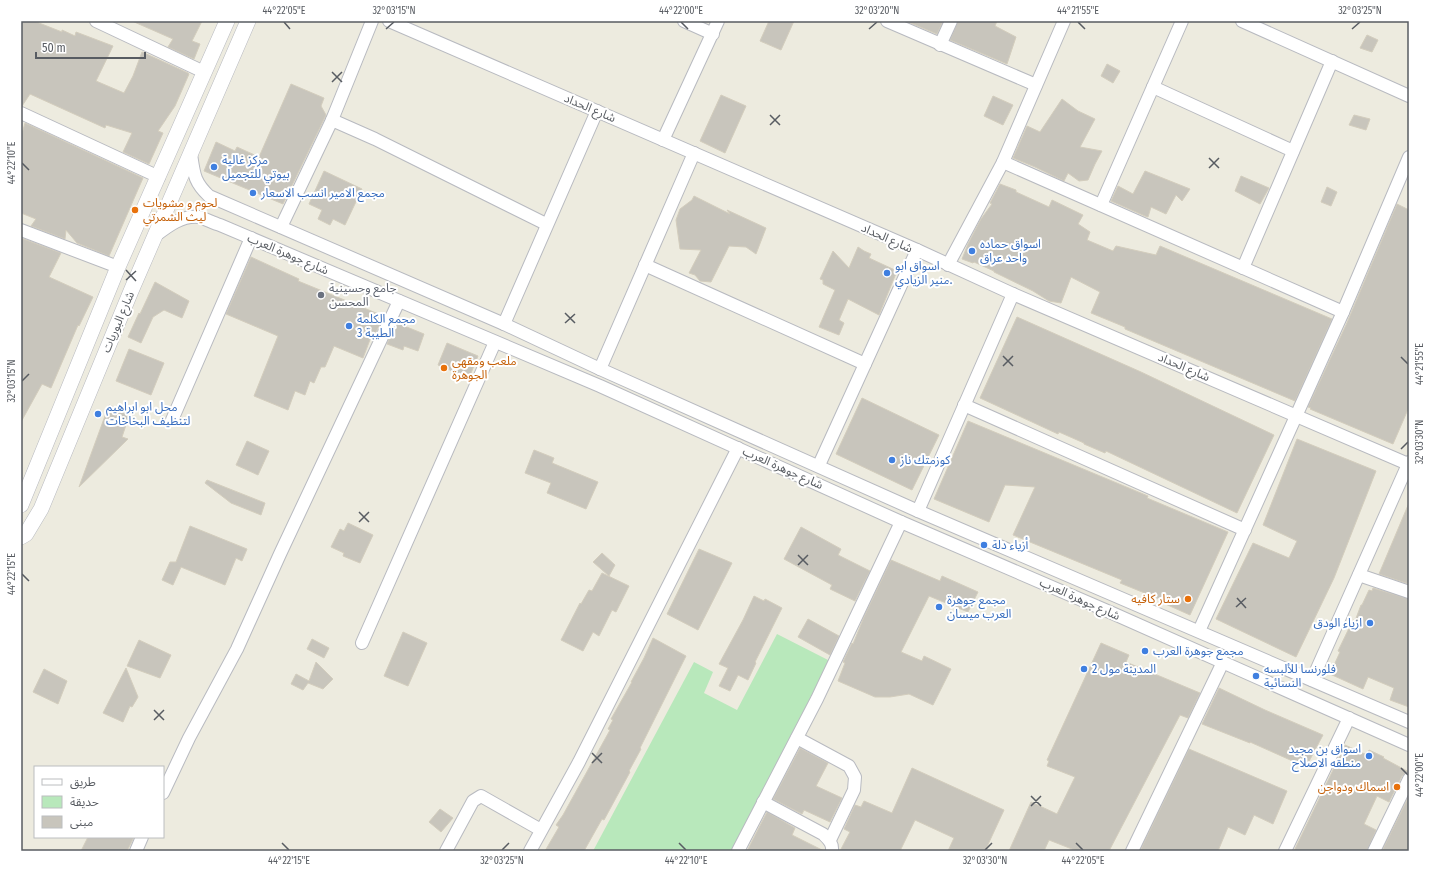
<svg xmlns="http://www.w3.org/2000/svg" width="1430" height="872" viewBox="0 0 1430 872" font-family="'Fira Sans Condensed','Noto Sans Arabic',sans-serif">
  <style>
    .green { fill: #b8e8bb }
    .building { fill: #c8c5bc; stroke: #d3cdbd }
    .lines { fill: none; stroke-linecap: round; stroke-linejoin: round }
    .minor-casing { stroke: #b8bac0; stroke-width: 14 }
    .tertiary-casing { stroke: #b8bac0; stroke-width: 16 }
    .minor { stroke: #fff; stroke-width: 12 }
    .tertiary { stroke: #fff; stroke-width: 15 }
    .ticks { fill: none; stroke: #585c62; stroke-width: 1.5 }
    .shop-dot { fill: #3f7fe0; stroke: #fff; stroke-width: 1.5 }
    .food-dot { fill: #e8710a; stroke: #fff; stroke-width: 1.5 }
    .worship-dot { fill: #6b7280; stroke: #fff; stroke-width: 1.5 }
    .labels { text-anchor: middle; stroke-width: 4; stroke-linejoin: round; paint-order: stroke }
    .street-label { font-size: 12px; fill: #585c62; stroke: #fff }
    .shop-label { font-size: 12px; fill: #366cbe; stroke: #fff; text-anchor: start }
    .food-label { font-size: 12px; fill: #c56008; stroke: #fff; text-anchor: start }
    .worship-label { font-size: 12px; fill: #5b616d; stroke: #fff; text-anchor: start }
    .neatline { fill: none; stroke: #585c62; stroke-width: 1.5 }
    .ticks-label { font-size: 10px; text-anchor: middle; fill: #585c62 }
  </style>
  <rect width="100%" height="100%" fill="#edebdf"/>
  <polygon class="green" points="777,634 830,661 731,851 593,851 694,662 713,672 704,693 737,710"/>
  <g class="building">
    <polygon points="21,21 34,21 62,32 62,30 75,36 76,32 113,46 96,81 124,93 133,76 142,52 188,73 189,74 175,106 158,131 163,133 149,164 123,152 132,133 106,125 105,128 30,94 22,106 21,106"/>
    <polygon points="132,21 202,21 192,41 200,44 194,59 168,47 173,39"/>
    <polygon points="769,21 794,21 781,50 760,41"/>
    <polygon points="906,21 943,21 937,34"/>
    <polygon points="958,21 997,21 995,26 1016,37 1007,64 950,40"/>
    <polygon points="1367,35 1378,40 1372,52 1360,48"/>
    <polygon points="1107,64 1120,71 1113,83 1101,76"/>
    <polygon points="291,84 324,98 321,106 326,115 283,204 204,171 216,142 235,151 237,147 259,157"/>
    <polygon points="721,95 746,106 725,153 700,141"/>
    <polygon points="993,96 1013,105 1003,125 984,116"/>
    <polygon points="1062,99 1078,111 1095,119 1080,147 1102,151 1095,164 1088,180 1079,181 1068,173 1064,181 1035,167 1013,158 1027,126 1040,132"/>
    <polygon points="1354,115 1370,119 1366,130 1349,125"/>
    <polygon points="25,123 143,178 109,256 77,243 66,230 65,239 31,226 36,219 21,213 21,137"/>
    <polygon points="324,171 362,189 345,225 333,219 330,225 318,219 322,210 309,204"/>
    <polygon points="1145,171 1190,189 1182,201 1176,195 1166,214 1151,207 1148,217 1145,216 1111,201 1118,186 1133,194"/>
    <polygon points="1241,176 1269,188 1260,204 1235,191"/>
    <polygon points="1000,184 1016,190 1016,192 1049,207 1052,200 1083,215 1078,224 1090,232 1087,240 1113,251 1116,246 1156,255 1160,246 1332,319 1295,401 1125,329 1125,327 1091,313 1100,292 1071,277 1061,303 1049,301 1033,291 994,272 994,271 974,262 973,263 962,259 968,244 981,219 992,204 990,203"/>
    <polygon points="1327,187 1337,192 1331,206 1321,202"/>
    <polygon points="694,196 730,214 727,210 766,228 756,254 746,247 729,246 711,282 700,281 695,275 689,273 701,250 680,249 676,220 680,209 692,200"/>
    <polygon points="1397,204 1409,210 1409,407 1393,444 1310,409 1311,408 1308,407 1346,325"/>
    <polygon points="21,238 61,253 49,277 93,297 79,326 78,325 51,388 42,384 21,422"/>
    <polygon points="858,247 864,251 871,254 869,258 897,271 879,315 848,299 839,320 844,323 839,335 819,327 835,290 823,284 823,280 820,279 833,251 849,268"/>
    <polygon points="251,257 299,279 298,281 381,315 380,317 383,318 373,338 371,337 363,358 334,346 325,367 321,367 314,383 310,381 305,395 295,391 288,410 254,396 278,336 226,314"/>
    <polygon points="155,282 189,301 182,318 164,310 153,317 141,343 128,337 139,313 140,314"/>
    <polygon points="1017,317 1141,372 1274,435 1237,513 1106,451 1105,453 1084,444 1084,443 1059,432 1058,434 980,398"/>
    <polygon points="397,323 424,334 418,351 404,346 403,350 387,344"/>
    <polygon points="447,343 478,356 469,378 438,365"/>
    <polygon points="129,349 164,363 151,395 116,381"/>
    <polygon points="862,398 939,435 912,490 836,454"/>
    <polygon points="109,405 130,413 122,437 128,439 79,487"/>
    <polygon points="968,421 1148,496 1147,498 1228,532 1190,615 1161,602 1162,600 1120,583 1122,580 1013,535 1035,487 1005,485 989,522 934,499"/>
    <polygon points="1297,439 1376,471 1334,578 1296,657 1216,619 1253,543 1289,558 1297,541 1263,525"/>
    <polygon points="247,441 269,451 258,475 236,465"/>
    <polygon points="534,450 554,458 552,463 598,482 586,509 547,493 551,483 525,473"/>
    <polygon points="207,480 265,503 261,515 231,503 205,483"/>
    <polygon points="1409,503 1409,584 1379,574"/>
    <polygon points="348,523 373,535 360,563 343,556 344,553 331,547 340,529 344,531"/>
    <polygon points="190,526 247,549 242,561 236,558 225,585 181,567 173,585 162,580 170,562 176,562"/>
    <polygon points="801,527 841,549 838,555 870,571 855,601 830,589 832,585 784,559"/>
    <polygon points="699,549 732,563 698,630 667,614"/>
    <polygon points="602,553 615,565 609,576 593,562"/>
    <polygon points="891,560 940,581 942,576 978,592 968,612 929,596 901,652 922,661 924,656 951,669 933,705 909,694 890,697 875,697 838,681 845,663 843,662 852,643 853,644 864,617"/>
    <polygon points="602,573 629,586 616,612 612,610 599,636 593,632 583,651 561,640 580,603 581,604 589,590 592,591"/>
    <polygon points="1373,588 1409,599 1409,707 1390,700 1394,688 1368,677 1363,689 1330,674 1340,652 1338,651 1353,620 1355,621 1361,605 1362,605 1369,590 1372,591"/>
    <polygon points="754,596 764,601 765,599 782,608 755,662 756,663 748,680 738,675 730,691 719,686 728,668 719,664 743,620"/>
    <polygon points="808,619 839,636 830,655 798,637"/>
    <polygon points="403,632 427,643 408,686 384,676"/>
    <polygon points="653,638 686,656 640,748 641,749 629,771 630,772 604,820 602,819 584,851 545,851 559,827 556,825 563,815 610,730 608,729 613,720 611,719 632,682 631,682 644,658"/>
    <polygon points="312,639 329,648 324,658 307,649"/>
    <polygon points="139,640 171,655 160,678 127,666"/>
    <polygon points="1101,643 1129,655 1126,662 1200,693 1188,718 1180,715 1109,851 1077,851 1049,840 1044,851 1009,851 1031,802 1057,814 1075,777 1047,766 1049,761 1047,760"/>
    <polygon points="316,662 333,679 323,689 308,683 303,690 291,684 296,674 309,681"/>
    <polygon points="126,668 138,697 132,707 130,706 123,722 103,713"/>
    <polygon points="44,669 67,681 58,704 33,692"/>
    <polygon points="1219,688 1265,710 1323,735 1306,767 1250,742 1250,743 1202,724"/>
    <polygon points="1345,745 1367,755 1369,750 1384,757 1383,758 1409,772 1405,773 1402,776 1389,802 1377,796 1364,824 1376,830 1367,851 1294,851"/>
    <polygon points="800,748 828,763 816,786 842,798 830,822 804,810 802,814 773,799"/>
    <polygon points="1189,749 1287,791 1273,824 1254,815 1245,835 1228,827 1218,851 1140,851"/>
    <polygon points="912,768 1004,810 985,851 948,851 954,838 915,820 900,851 840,851 850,832 844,829 855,805 861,807 864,801 892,813"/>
    <polygon points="1409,796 1409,851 1382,851"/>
    <polygon points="440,809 453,818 441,832 429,822"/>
    <polygon points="767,812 795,828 792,835 824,851 747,851"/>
    <polygon points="88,837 134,837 127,851 81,851"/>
  </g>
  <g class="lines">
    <g class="minor-casing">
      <g id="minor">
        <polyline points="96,21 204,72"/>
        <polyline points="389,21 917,250 1013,294 1408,464"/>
        <polyline points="684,21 713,34"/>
        <polyline points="887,21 1036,85"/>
        <polyline points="1242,21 1409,96"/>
        <polyline points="940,45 951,21"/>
        <polyline points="1153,87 1293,151"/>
        <polyline points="21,113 159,177"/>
        <polyline points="332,120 375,139 546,224"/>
        <polyline points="663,140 718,21"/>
        <path d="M191 154C194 174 194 182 209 196L504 324 600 369 918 511 1409 722"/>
        <polyline points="1003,162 1343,312"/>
        <polyline points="1101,205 1182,21"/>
        <polyline points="281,227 332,120 372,21"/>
        <polyline points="21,230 118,267"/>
        <path d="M155 236C168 226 182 215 199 217 206 219 213 223 220 225L600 386 901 522 1112 613 1409 745"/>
        <polyline points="645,265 865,364"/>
        <polyline points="948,265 1003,162 1064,21"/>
        <polyline points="1243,268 1332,61"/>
        <polyline points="504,324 597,111"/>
        <polyline points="600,369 694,153"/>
        <polyline points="964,405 1245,530"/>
        <polyline points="172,420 251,238"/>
        <polyline points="819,465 917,250"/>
        <polyline points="918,511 1013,294"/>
        <polyline points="1359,575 1409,592"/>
        <polyline points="1199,631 1343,312 1409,157"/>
        <polyline points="362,643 495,342"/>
        <polyline points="1312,680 1409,462"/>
        <polyline points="797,738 849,766 855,777 854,790 830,840"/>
        <polyline points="163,793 189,738 237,649 280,554 399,301"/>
        <path d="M763 802 823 834C828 839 833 843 832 851"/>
        <polyline points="136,851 142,837"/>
        <polyline points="446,851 473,801 481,796 541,830"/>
        <polyline points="530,851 579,762 738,448"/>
        <polyline points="738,851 817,699 901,522"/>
        <polyline points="1132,851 1223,662"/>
        <polyline points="1285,851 1349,718"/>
        <polyline points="1374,851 1409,779"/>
      </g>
    </g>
    <g class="tertiary-casing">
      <g id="tertiary">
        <polyline points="21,505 118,267 227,21"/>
        <polyline points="21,537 26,534 41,509 131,291 248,21"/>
      </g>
    </g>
    <use href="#minor" class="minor"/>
    <use href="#tertiary" class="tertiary"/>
  </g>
  <path class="ticks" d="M284 22 290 29M681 22 688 29M1078 22 1085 29M386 29 394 22M869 29 877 22M1352 29 1360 22M332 72 342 82M332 82 342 72M770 115 780 125M770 125 780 115M1209 158 1219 168M22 163 29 170M1209 168 1219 158M126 270 136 281M126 280 136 271M565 313 575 323M565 323 575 314M1003 356 1013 366M1401 357 1408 364M1003 366 1013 356M22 381 29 374M1401 449 1408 442M359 512 369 522M359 522 369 512M798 555 808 565M798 565 808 555M22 574 29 581M1237 598 1246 608M1236 607 1246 598M154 710 164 720M154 720 164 710M592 753 602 763M592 763 602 753M1401 768 1408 775M1031 796 1041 806M1031 806 1041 796M282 843 289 850M679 843 686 850M1076 843 1083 850M502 850 509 843M985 850 992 843"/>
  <g class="shop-dot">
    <circle cx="214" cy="167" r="4"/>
    <circle cx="253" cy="193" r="4"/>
    <circle cx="972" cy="251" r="4"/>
    <circle cx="887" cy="273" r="4"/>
    <circle cx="349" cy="326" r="4"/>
    <circle cx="98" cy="414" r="4"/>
    <circle cx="892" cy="460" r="4"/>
    <circle cx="984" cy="545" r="4"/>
    <circle cx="939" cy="607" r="4"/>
    <circle cx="1370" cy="623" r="4"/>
    <circle cx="1145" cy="651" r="4"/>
    <circle cx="1084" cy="669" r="4"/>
    <circle cx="1256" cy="676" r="4"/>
    <circle cx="1369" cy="756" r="4"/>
  </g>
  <g class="food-dot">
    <circle cx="135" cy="210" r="4"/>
    <circle cx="444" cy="368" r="4"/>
    <circle cx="1188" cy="599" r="4"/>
    <circle cx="1397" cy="787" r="4"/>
  </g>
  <circle class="worship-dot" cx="321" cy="295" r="4"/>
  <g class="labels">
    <g class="street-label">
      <text transform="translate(590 108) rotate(23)" y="4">شارع الحداد</text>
      <text transform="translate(887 238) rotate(24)" y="4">شارع الحداد</text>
      <text transform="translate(288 254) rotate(23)" y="4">شارع جوهرة العرب</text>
      <text transform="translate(118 322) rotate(-67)" y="4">شارع البوريات</text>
      <text transform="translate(1184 367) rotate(23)" y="4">شارع الحداد</text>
      <text transform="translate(783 468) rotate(24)" y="4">شارع جوهرة العرب</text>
      <text transform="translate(1080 599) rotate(24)" y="4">شارع جوهرة العرب</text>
    </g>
    <g class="shop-label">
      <text x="222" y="164">مركز غالية<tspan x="222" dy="14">بيوتي للتجميل</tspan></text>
      <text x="261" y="197">مجمع الامير انسب الاسعار</text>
      <text x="980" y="248">اسواق حماده<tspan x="980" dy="14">واحد عراق</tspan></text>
      <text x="895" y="270">اسواق ابو<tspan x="895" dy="14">منير الزيادي.</tspan></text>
      <text x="357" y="323">مجمع الكلمة<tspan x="357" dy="14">الطيبة 3</tspan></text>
      <text x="106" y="411">محل ابو ابراهيم<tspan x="106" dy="14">لتنظيف البخاخات</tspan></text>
      <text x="900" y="464">كوزمتك ناز</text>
      <text x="992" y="549">أزياء دلة</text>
      <text x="947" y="604">مجمع جوهرة<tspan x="947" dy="14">العرب ميسان</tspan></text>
      <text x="1362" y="627" text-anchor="end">ازياء الودق</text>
      <text x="1153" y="655">مجمع جوهرة العرب</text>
      <text x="1092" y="673">المدينة مول 2</text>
      <text x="1264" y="673">فلورنسا للألبسه<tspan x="1264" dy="14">النسائية</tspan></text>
      <text x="1361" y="753" text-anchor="end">اسواق بن مجيد<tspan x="1361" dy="14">منطقه الاصلاح</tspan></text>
    </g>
    <g class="food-label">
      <text x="143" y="207">لحوم و مشويات<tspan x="143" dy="14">ليث الشمرتي</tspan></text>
      <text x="452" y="365">ملعب ومقهى<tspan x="452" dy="14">الجوهرة</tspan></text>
      <text x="1180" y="603" text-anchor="end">ستار كافيه</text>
      <text x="1389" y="791" text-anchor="end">اسماك ودواجن</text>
    </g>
    <g class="worship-label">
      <text x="329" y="292">جامع وحسينية<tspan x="329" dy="14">المحسن</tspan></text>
    </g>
  </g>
  <rect width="1430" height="872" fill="none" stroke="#ffffff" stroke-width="44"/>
  <rect x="34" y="766" width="130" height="72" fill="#ffffff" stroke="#bcbec0"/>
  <rect x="42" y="779" width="20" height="6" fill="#ffffff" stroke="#bcbec0"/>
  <text x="70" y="786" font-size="12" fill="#585c62">طريق</text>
  <rect x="42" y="796" width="20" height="12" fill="#b8e8bb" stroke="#bcbec0"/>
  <text x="70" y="806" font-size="12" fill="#585c62">حديقة</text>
  <rect x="42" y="816" width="20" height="12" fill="#c8c5bc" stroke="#bcbec0"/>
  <text x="70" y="826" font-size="12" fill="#585c62">مبنى</text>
  <path d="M36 52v6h109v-6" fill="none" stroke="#585c62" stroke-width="2"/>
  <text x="42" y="52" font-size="12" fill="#585c62" stroke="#ffffff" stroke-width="3" paint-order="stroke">50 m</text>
  <rect x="22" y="22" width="1386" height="828" class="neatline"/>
  <g class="ticks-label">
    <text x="284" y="14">44°22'05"E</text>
    <text x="394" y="14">32°03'15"N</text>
    <text x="681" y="14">44°22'00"E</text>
    <text x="877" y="14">32°03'20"N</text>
    <text x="1078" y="14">44°21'55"E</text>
    <text x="1360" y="14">32°03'25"N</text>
    <text transform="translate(11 163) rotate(-90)" y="4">44°22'10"E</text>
    <text transform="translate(1419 364) rotate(-90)" y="4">44°21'55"E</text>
    <text transform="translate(11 381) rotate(-90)" y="4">32°03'15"N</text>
    <text transform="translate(1419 442) rotate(-90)" y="4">32°03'30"N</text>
    <text transform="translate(11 574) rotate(-90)" y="4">44°22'15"E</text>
    <text transform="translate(1419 775) rotate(-90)" y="4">44°22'00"E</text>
    <text x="289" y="864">44°22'15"E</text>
    <text x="502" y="864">32°03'25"N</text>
    <text x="686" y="864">44°22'10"E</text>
    <text x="985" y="864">32°03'30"N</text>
    <text x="1083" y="864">44°22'05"E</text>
  </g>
</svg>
